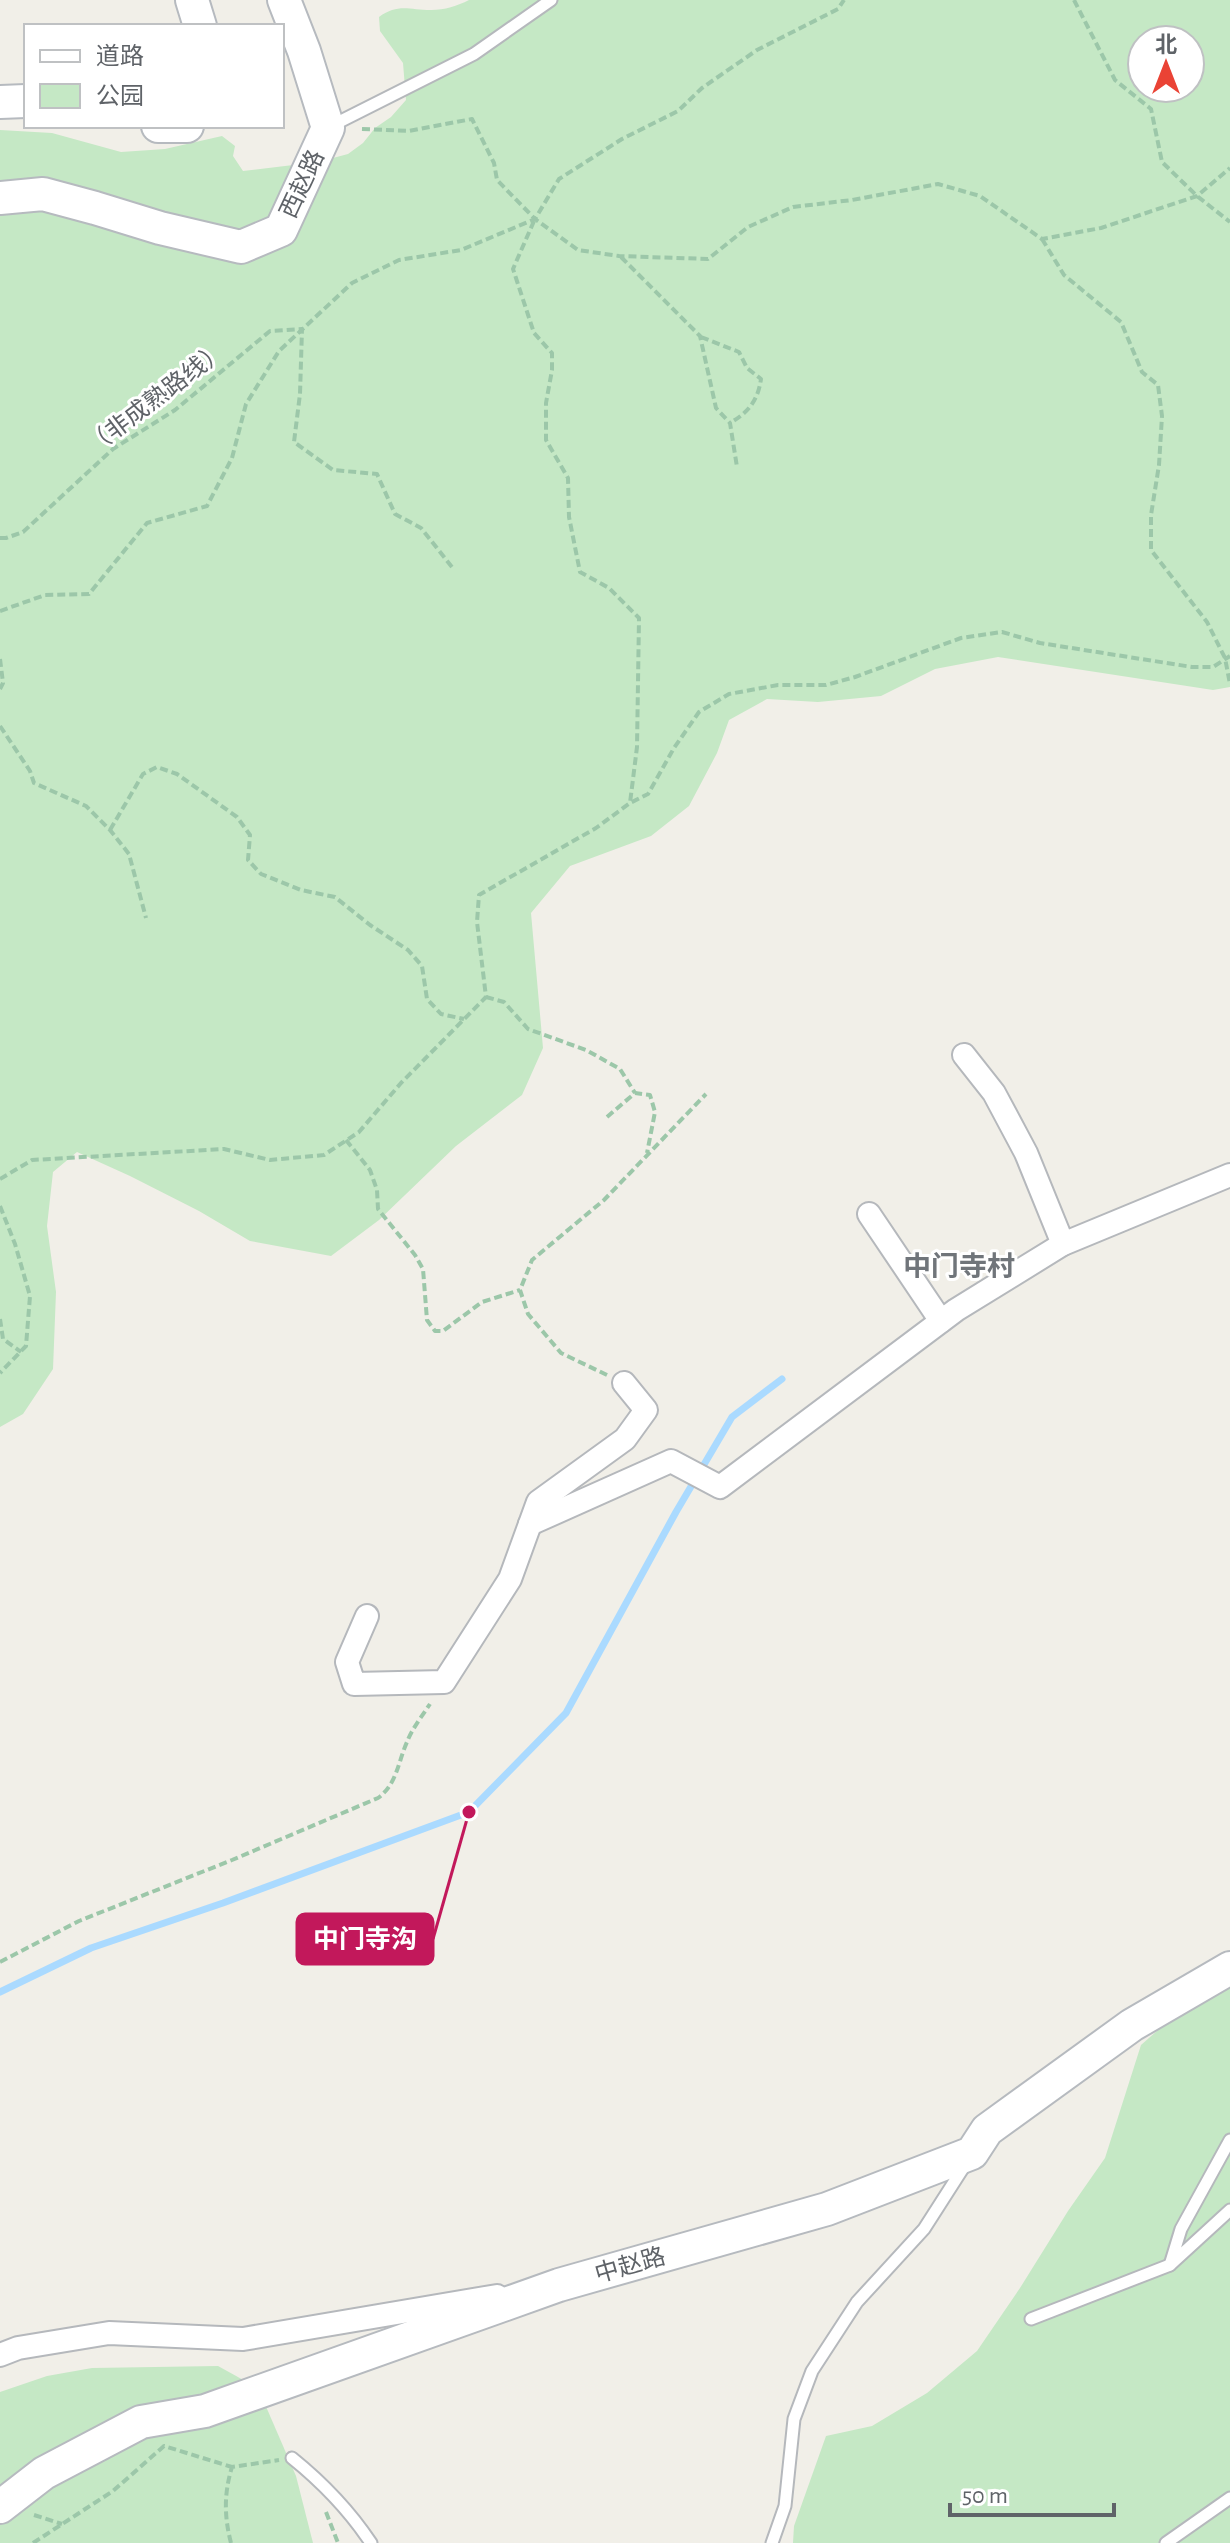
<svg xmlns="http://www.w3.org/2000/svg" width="1230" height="2543" viewBox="0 0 1230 2543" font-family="'Alegreya Sans','Noto Sans SC',sans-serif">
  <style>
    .green { fill: #c5e8c5; fill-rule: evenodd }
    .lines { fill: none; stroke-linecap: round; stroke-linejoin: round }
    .stream { stroke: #aadaff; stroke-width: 7 }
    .lane-casing { stroke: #b5b8bc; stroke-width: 15 }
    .street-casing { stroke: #b5b8bc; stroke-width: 26 }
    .secondary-casing { stroke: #b6babf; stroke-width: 36 }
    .path { stroke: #9cc7a9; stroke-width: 4; stroke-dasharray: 8 4; stroke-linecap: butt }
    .lane { stroke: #fff; stroke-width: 11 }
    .street { stroke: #fff; stroke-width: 22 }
    .secondary { stroke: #fff; stroke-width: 32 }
    .labels { text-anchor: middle; stroke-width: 6; stroke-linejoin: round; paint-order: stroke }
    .street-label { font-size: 24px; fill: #5f6368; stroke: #fff }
    .quarter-label { font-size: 28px; font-weight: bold; fill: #70757a; stroke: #fff }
    .leader { fill: none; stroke: #c2185b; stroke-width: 3 }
    .callout-dot { fill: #c2185b; stroke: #fff; stroke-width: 3 }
    .callout { fill: #c2185b; stroke: #c2185b; stroke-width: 3 }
    .callout-label { font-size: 26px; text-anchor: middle; font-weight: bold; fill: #fff }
  </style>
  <rect width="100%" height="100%" fill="#f1efe8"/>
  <g class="green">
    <path d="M469 0H1230V687L1213 690 998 657 935 669 881 696 818 702 767 699 729 720 717 753 689 806 651 836 570 866 531 913 543 1048 522 1095 456 1146 379 1220 331 1256 250 1241 199 1211 130 1176 77 1152 53 1172 47 1226 56 1292 53 1369 23 1414 0 1427V130L52 133 121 152 165 149 222 136 235 146 233 156 243 171 318 162 348 154 363 143 375 128 391 117 406 100 403 63 380 31 379 17C398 3 409 10 431 10 445 10 457 6 469 0ZM1142 40H1190V88H1142Z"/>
    <polygon points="1230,1977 1230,2543 793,2543 794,2526 826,2436 872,2426 927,2393 977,2351 1020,2288 1068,2211 1105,2158 1141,2045 1206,1988"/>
    <polygon points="218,2366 258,2388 296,2476 313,2543 0,2543 0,2392 47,2376 92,2368"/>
  </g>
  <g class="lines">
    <polyline class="stream" points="0,1992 91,1948 223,1903 469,1812 566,1713 676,1512 732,1417 782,1379"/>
    <g class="lane-casing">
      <g id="lane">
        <polyline points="329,127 474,54 551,0"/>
        <polyline points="1230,2140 1181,2229 1170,2265 1230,2210"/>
        <polyline points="1031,2319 1170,2265"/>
        <path d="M292 2458C323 2483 349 2510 371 2543"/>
        <polyline points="772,2543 785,2506 794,2419 812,2371 857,2302 924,2229 965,2165"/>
        <polyline points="1166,2543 1230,2498"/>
      </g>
    </g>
    <g class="street-casing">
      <g id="street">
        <polyline points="964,1055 994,1093 1026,1153 1063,1244"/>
        <polyline points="869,1214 941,1321"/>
        <polyline points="530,1524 671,1461 720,1487 956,1310 1063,1244 1230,1175"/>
        <polyline points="367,1616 347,1662 354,1684 444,1682 510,1579 538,1502 625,1439 646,1410 624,1383"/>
        <polyline points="0,2355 18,2348 109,2333 243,2339 497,2296"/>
      </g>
    </g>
    <g class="secondary-casing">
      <g id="secondary">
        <polyline points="192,0 200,26"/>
        <polyline points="0,102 26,101"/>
        <polyline points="158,126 187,126"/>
        <polyline points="0,198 43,194 95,208 160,228 241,247 281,230 328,128 304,51 284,0"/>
        <polyline points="0,2507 44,2473 141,2422 205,2411 559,2285 827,2209 972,2153 987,2130 1132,2025 1230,1968"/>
      </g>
    </g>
    <g class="path">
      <polyline points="1074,0 1115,80 1151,109 1162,162 1197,196 1230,222"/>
      <polyline points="362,129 409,131 472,119 494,163 497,180 535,219 578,250 619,256 708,259 748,227 793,207 852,200 938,184 980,196 1042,239 1101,228 1197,196 1230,168"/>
      <polyline points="534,221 513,269 534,333 552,353 552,370 546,403 546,440 568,478 569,517 580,572 609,588 639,618 637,747 630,803"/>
      <polyline points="1042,239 1064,275 1121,322 1142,372 1158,385 1162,416 1159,465 1151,515 1151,550 1207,622 1225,658 1230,684"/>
      <polyline points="621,257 700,336 716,408 730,423 737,467"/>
      <path d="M701 337 739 352 747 368 761 379C758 400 749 412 730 423"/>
      <polyline points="0,538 6,538 23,532 113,449 175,410 270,331 302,329 300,394 294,442 333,470 377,474 395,514 421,528 452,567"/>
      <polyline points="0,611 45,595 89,594 147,523 207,506 232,458 246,404 279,351 352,283 399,260 461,250 535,219 559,179 622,139 678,111 702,88 757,50 838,9 844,0"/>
      <polyline points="0,659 3,683 0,689"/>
      <polyline points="0,726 30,771 34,783 86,806 110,830 129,854 146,918"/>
      <polyline points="110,830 143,774 157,767 177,774 237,817 250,835 248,860 261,874 301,890 335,897 370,925 408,950 422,966 427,999 441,1014 464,1019"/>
      <polyline points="486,997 504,1002 528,1029 586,1050 620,1069 635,1093"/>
      <polyline points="607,1117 635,1093 650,1095 655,1112 647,1153"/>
      <polyline points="346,1140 370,1170 377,1190 378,1209 415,1255 423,1269 427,1320 435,1331 443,1331 482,1302 520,1290"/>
      <polyline points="0,1179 32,1160 224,1149 270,1160 324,1155 359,1132 401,1083 486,997 477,922 479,895 596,828 630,803 648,794 674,748 699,712 729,694 778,685 826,685 855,677 961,638 1002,632 1040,643 1192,667 1213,667 1230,656"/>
      <polyline points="0,1206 15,1244 30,1296 26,1346 0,1373"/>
      <polyline points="0,1319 3,1339 21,1352"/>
      <polyline points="607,1375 561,1353 528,1314 520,1290 532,1260 604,1200 706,1094"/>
      <path d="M0 1962 79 1921 232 1860 378 1798C397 1784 398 1762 407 1742 412 1729 422 1716 430 1704"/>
      <polyline points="326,2512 338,2543"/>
      <polyline points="34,2515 62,2524"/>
      <polyline points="33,2543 113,2491 164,2446 232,2467"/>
      <path d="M231 2543C224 2516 224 2493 232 2467L279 2460"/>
    </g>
    <use href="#lane" class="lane"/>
    <use href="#street" class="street"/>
    <use href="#secondary" class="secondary"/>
  </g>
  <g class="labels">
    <g class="street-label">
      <text transform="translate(302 184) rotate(-65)" y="8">西赵路</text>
      <text transform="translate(156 398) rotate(-37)" y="8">（非成熟路线）</text>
      <text transform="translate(630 2265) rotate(-16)" y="8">中赵路</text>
    </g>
    <g class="quarter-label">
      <text x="959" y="1276">中门寺村</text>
    </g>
  </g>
  <path class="leader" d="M469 1812L433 1939"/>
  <circle class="callout-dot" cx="469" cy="1812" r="8"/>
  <rect class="callout" x="297" y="1914" width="136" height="50" rx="8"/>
  <g class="callout-label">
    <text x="365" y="1948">中门寺沟</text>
  </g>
  <rect x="24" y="24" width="260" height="104" fill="#ffffff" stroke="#bfc1c3" stroke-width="2"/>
  <rect x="40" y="50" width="40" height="12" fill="#ffffff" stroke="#bfc1c3" stroke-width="2"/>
  <text x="96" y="64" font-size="24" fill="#5f6368">道路</text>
  <rect x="40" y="84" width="40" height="24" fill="#c5e8c5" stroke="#bfc1c3" stroke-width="2"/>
  <text x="96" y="104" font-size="24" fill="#5f6368">公园</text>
  <g transform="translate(1166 64)"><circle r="38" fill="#ffffff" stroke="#bfc1c3" stroke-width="2"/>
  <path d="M0-6L14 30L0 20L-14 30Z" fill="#ea4335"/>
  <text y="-12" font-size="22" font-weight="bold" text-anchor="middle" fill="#5f6368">北</text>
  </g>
  <path d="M950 2503v12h164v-12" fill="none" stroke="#5f6368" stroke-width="4"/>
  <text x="962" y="2503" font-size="24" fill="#5f6368" stroke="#ffffff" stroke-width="6" paint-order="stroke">50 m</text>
</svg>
